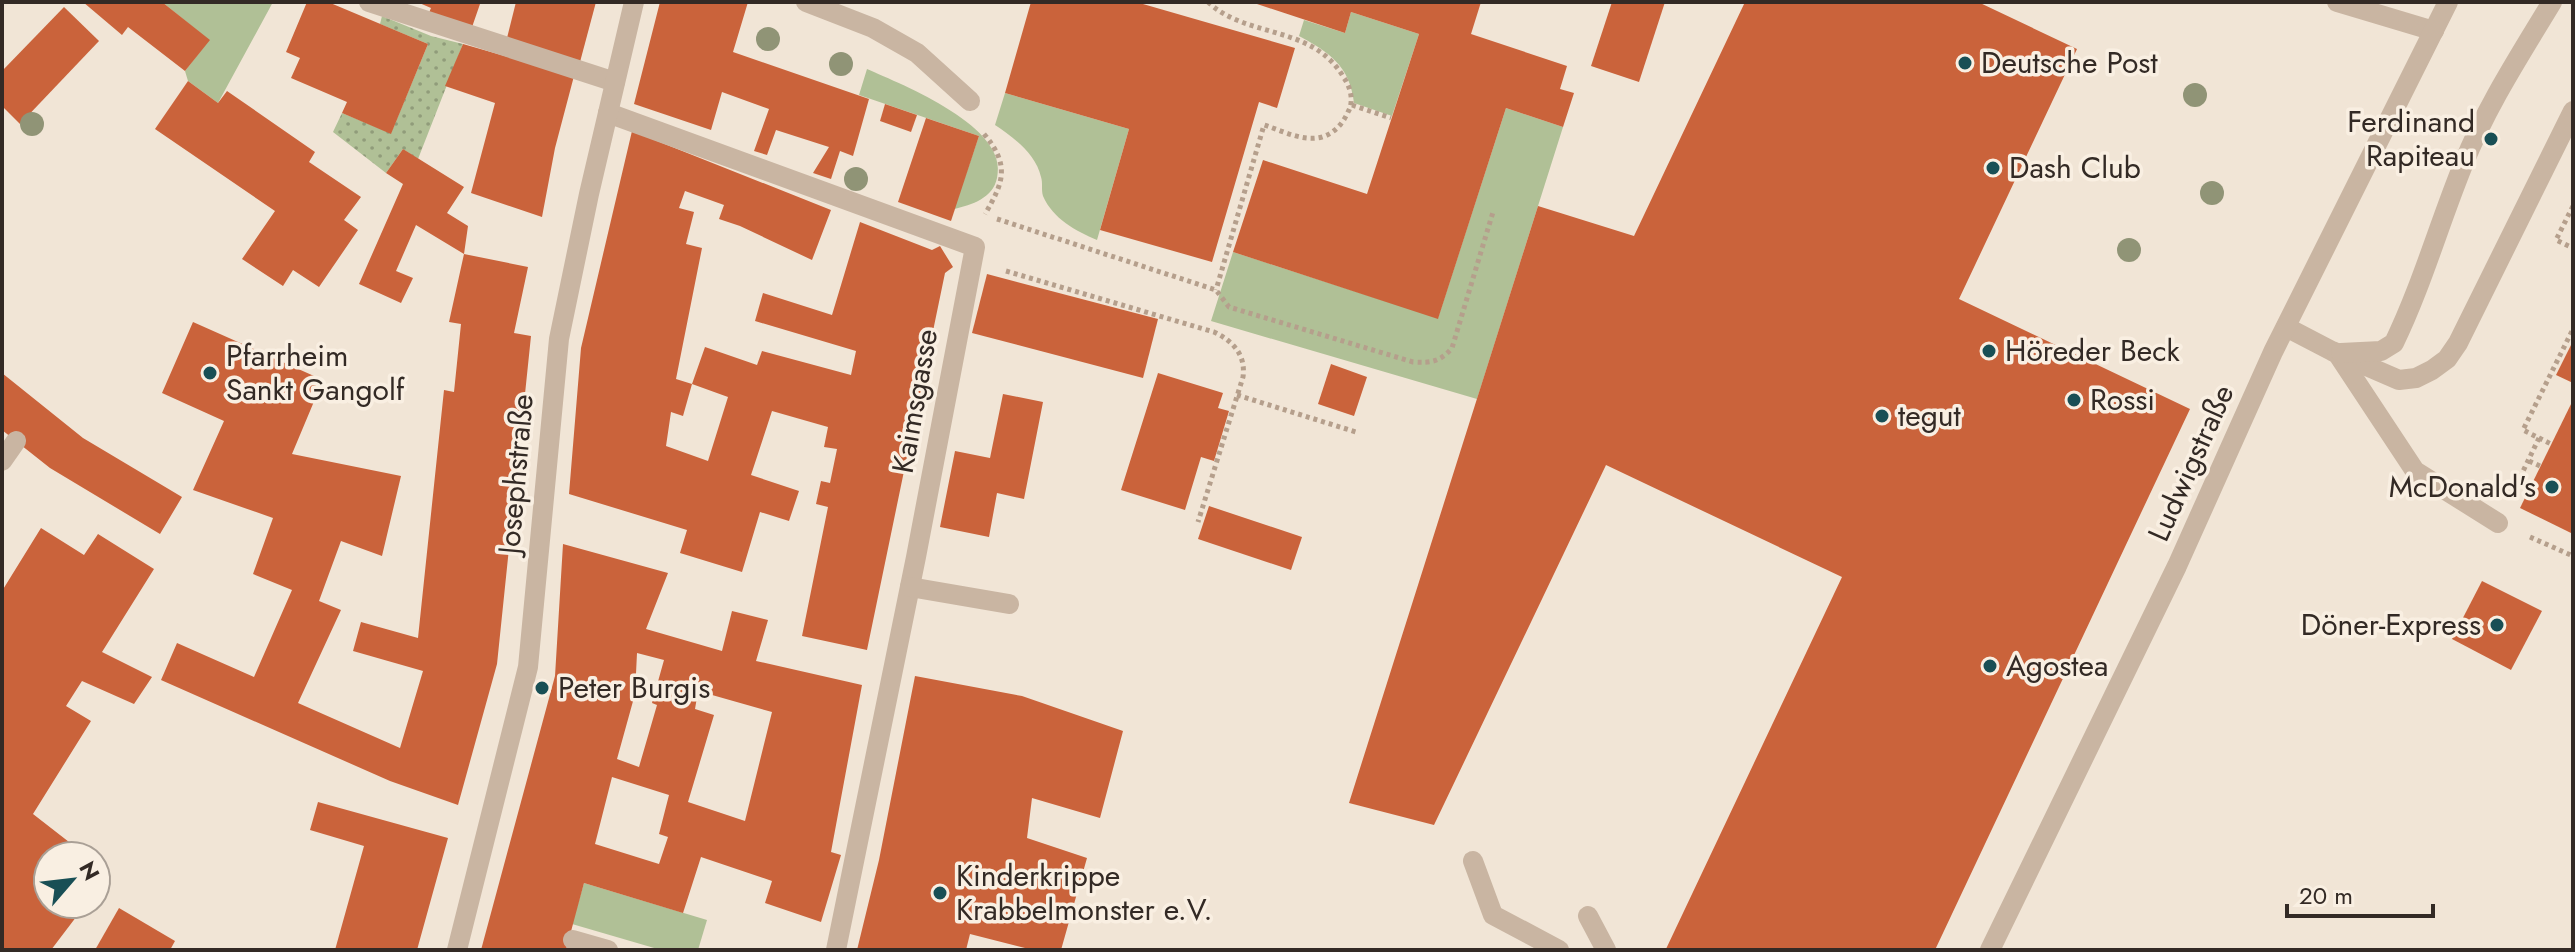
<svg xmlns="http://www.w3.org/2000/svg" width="2575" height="952" viewBox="0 0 2575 952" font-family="Jost,sans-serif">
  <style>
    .green { fill: #b0c096 }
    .garden { fill: url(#garden-dots) }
    .building { fill: #ca633b; fill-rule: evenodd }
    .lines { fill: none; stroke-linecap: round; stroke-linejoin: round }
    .path { stroke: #b59f8c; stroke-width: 5; stroke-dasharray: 4 4; stroke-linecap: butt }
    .minor { stroke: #c9b5a2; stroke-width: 20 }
    .tree { fill: #909476 }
    .poi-dot { fill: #194f55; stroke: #f9efe2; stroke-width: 3 }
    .labels { text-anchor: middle; stroke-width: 7; stroke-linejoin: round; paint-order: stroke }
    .poi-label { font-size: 30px; fill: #332a25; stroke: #f9efe2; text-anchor: start }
    .street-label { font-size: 30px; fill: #332a25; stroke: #f9efe2 }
  </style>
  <defs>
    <pattern id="garden-dots" width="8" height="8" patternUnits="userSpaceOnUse" patternTransform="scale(2)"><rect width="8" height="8" fill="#b0c096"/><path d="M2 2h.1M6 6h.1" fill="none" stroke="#909c7a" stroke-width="1.8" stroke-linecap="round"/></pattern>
  </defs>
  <rect width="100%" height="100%" fill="#f1e5d6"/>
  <g class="green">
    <polygon points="162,2 273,2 218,103 188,81 185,71 209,40"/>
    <path d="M1351 12 1419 34 1392 116 1354 103C1350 66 1329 52 1299 36L1304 20 1345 33Z"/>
    <path d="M867 69C903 85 1010 127 997 178 993 198 972 205 954 209L979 136 859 95Z"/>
    <path d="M1005 93 1129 129 1097 240C1076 231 1053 219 1043 196 1041 190 1043 183 1041 177 1036 154 1013 137 995 125Z"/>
    <polygon points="1506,108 1563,127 1477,399 1211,321 1233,252 1438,318"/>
    <polygon points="584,883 707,920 698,950 661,950 572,924"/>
  </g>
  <polygon class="garden" points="382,16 431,36 463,44 418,159 403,149 386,173 333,132 342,113 391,133 428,44 380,24"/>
  <g class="building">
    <polygon points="83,2 162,2 210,40 185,71 128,27 122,35"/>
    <polygon points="307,2 328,2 428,44 391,134 342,113 347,102 291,78 300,58 286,52"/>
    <polygon points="417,2 475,2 480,4 471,30 428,15 431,8"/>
    <polygon points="516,2 596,2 580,62 506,42"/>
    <polygon points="660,2 748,2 733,52 869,99 853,156 840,151 831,179 813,173 829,147 776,130 767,155 754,151 769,109 722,92 711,130 634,104"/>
    <polygon points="1031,2 1136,2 1295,48 1277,108 1259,102 1212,262 1100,230 1129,129 1005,93"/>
    <polygon points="1251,2 1481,2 1471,34 1567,66 1560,89 1574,93 1563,127 1506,108 1438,319 1233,252 1263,160 1367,194 1419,34 1351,12 1345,33"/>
    <polygon points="1612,2 1665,2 1639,82 1591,66"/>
    <polygon points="1745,2 1978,2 2077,49 1959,299 2190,409 1935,950 1666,949 1842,577 1606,465 1434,825 1349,803 1538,206 1634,236"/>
    <polygon points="64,7 99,41 20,124 2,106 2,71"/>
    <polygon points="463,44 574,76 555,148 542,217 471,193 495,103 445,86"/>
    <polygon points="188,81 218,103 227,91 315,152 309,162 361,197 344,220 358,230 319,287 293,270 283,286 242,259 275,211 155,129"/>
    <polygon points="885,104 917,115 911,132 880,121"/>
    <polygon points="926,118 979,136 951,221 898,202"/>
    <path d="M632 131 831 210 812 260 740 226 719 219 724 205 685 191 679 208 694 212 686 244 702 248 676 379 692 384 705 347 757 365 762 351 851 375 856 351 755 321 763 293 832 315 860 222 932 250 940 246 953 267 945 273 867 650 802 636 828 507 816 504 821 481 830 483 837 449 824 447 828 427 772 411 751 475 799 491 789 521 760 512 742 572 680 553 687 530 569 494 581 348ZM692 384 728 397 708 461 666 446 671 412 683 416Z"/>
    <polygon points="403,149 464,187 447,213 468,226 464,254 416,225 396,271 413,278 401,303 359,284 403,184 386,173"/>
    <polygon points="464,254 528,267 514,333 531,336 497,664 458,805 390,781 161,680 177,643 254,677 292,590 253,574 273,518 193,490 224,421 162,393 193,322 323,380 292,454 401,476 382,556 341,541 319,601 341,610 298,703 400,748 423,671 353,651 361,622 418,638 444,390 454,392 461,324 449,322"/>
    <polygon points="987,274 1158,319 1143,378 972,333"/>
    <polygon points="2573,341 2573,383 2556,375"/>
    <polygon points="1331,364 1367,377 1354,416 1318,404"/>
    <polygon points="2,373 83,438 182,497 160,534 50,468 2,430"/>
    <polygon points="1158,373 1223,393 1218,408 1229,411 1214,461 1201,457 1185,510 1121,490"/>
    <polygon points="1003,394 1043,402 1024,499 997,493 989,537 940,527 955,451 990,458"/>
    <polygon points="2573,400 2573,534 2520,508"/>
    <polygon points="1209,506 1302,537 1291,570 1198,539"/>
    <polygon points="41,528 84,555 98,534 154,569 102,652 152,677 134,704 82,681 66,706 91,721 33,814 87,856 48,856 48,904 86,904 51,950 2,950 2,591"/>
    <path d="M563 544 668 573 646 629 722 651 732 611 768 620 756 661 862 685 831 852 841 855 821 922 765 903 772 881 701 857 683 913 584 883 566 950H481L555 676ZM637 653 664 660 652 703 657 705 639 767 617 759 635 694ZM698 691 772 712 745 821 688 802 714 715 695 709ZM612 777 669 795 659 834 668 837 659 864 595 844Z"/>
    <polygon points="2482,581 2542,611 2511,670 2452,639"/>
    <polygon points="915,676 1022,696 1123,731 1100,818 1032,798 1027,838 1087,858 1061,950 1033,950 970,934 966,950 857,950 879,860"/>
    <polygon points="318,802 448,838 417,950 335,950 364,846 310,830"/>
    <polygon points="96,863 110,873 96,891"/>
    <polygon points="119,908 175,941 170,950 95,950"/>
  </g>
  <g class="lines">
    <g class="path">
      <path d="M1208 2C1247 39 1313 24 1344 78 1351 88 1354 102 1348 112 1343 123 1335 133 1322 137 1303 142 1283 131 1264 125L1216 290"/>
      <polyline points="1352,105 1391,118"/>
      <path d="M984 134C1010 165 1004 182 985 214"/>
      <polyline points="2573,206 2556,240 2573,248"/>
      <path d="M997 219 1216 290 1229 307 1413 362C1431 363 1440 362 1452 348L1493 212"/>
      <path d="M1006 271 1214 332C1233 341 1246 355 1243 377L1198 522"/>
      <polyline points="1237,395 1356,432"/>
      <polyline points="2539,438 2551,444"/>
      <polyline points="2529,461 2540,466"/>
      <polyline points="2513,492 2539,438 2523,430 2573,329"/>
      <polyline points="2530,537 2573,556"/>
    </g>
    <g class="minor">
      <polyline points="369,2 615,82"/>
      <polyline points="806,2 873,28 917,53 970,101"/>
      <polyline points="2337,2 2434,31"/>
      <polyline points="608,113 975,247 916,557 836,950"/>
      <polyline points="2286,327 2332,351 2399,380 2416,378 2432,370 2447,359 2458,343 2573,111"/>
      <polyline points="2337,353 2415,471 2498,523"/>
      <path d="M2341 353 2381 351 2394 343C2422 285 2439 224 2463 165 2486 107 2520 55 2552 2"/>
      <polyline points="2,461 16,441"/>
      <polyline points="910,587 1009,604"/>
      <polyline points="1473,861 1493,915 1559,950"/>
      <polyline points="1588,916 1606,950"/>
      <polyline points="573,940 608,950"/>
      <polyline points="457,950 528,667 559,339 589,194 634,2"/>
      <polyline points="1990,950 2177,566 2273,352 2448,2"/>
    </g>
  </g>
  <g class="tree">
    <circle cx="768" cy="39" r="12"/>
    <circle cx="841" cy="64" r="12"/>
    <circle cx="2195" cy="95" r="12"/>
    <circle cx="32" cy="124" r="12"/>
    <circle cx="856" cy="179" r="12"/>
    <circle cx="2212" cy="193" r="12"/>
    <circle cx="2129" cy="250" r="12"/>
  </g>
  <g class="poi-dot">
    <circle cx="1965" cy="63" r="8"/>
    <circle cx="2491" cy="139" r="8"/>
    <circle cx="1993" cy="168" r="8"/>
    <circle cx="1989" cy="351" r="8"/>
    <circle cx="210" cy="373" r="8"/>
    <circle cx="2074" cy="400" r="8"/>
    <circle cx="1882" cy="416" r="8"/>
    <circle cx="2552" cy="487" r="8"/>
    <circle cx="2497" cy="625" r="8"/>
    <circle cx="1990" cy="666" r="8"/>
    <circle cx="542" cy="688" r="8"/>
    <circle cx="940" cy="893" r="8"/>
  </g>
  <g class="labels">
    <g class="poi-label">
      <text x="1981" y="73">Deutsche Post</text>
      <text x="2475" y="132" text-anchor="end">Ferdinand<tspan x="2475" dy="34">Rapiteau</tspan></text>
      <text x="2009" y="178">Dash Club</text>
      <text x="2005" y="361">Höreder Beck</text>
      <text x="226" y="366">Pfarrheim<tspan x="226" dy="34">Sankt Gangolf</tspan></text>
      <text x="2090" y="410">Rossi</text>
      <text x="1898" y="426">tegut</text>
      <text x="2536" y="497" text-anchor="end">McDonald's</text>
      <text x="2481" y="635" text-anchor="end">Döner-Express</text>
      <text x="2006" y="676">Agostea</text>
      <text x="558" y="698">Peter Burgis</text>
      <text x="956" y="886">Kinderkrippe<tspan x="956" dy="34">Krabbelmonster e.V.</tspan></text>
    </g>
    <g class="street-label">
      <text transform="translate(915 401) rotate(-80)" y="10">Kaimsgasse</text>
      <text transform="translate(2191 463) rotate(-66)" y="10">Ludwigstraße</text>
      <text transform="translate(516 474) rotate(-85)" y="10">Josephstraße</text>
    </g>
  </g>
  <rect width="2575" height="952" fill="none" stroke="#332a25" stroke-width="8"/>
  <g transform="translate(72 880) rotate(62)"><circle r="38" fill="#f9efe2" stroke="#aaa096" stroke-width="2"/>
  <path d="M0-6L14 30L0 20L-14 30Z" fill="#194f55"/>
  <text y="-12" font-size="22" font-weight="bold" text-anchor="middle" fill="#332a25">N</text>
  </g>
  <path d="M2287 904v12h146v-12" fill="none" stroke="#332a25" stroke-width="4"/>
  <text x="2299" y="904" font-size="24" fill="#332a25" stroke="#f9efe2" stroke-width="6" paint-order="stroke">20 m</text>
</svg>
